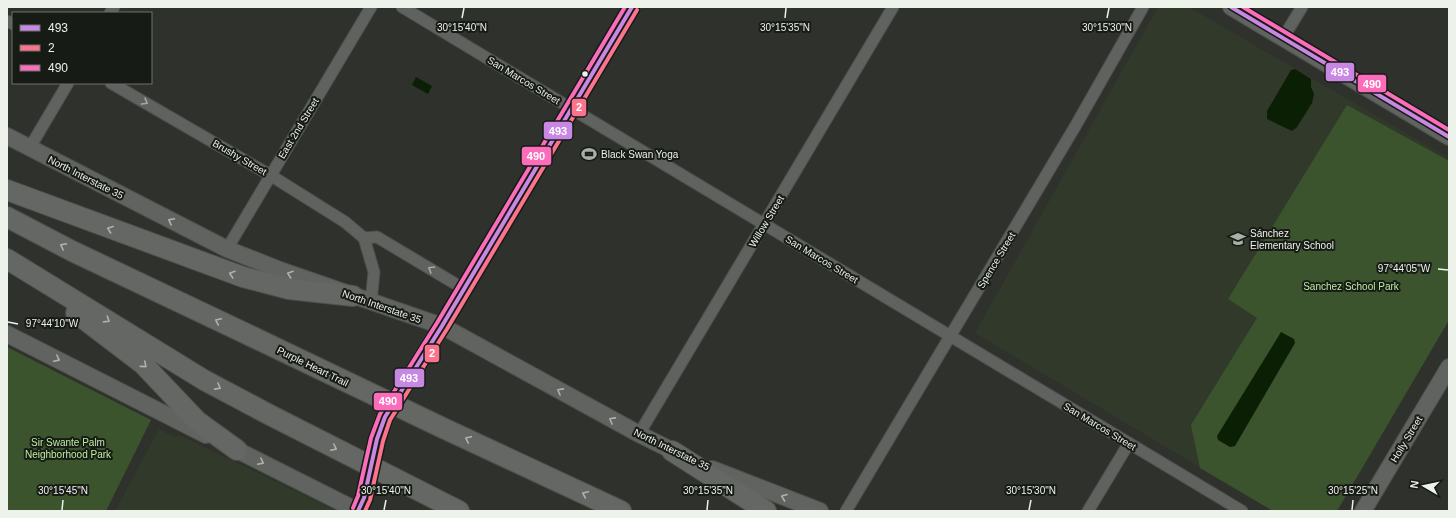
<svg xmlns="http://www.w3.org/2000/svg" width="1456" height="518" viewBox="0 0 1456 518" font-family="Helvetica,sans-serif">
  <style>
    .built { fill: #313a2a }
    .green { fill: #3c542d }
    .water { fill: #0b1f04 }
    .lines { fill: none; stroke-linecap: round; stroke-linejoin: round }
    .street-casing { stroke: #4d4f4b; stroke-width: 13 }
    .secondary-casing { stroke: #4d4f4b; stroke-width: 18 }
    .primary-casing { stroke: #4d4f4b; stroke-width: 19 }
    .highway-casing { stroke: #4d4f4b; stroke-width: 22 }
    .street { stroke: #5f625e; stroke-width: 11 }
    .secondary { stroke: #616360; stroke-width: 16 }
    .primary { stroke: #686a67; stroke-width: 17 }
    .highway { stroke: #646763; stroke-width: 20 }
    .primary-bridge-casing { stroke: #4d4f4b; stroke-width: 19; stroke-linecap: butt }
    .highway-bridge-casing { stroke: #4d4f4b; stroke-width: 22; stroke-linecap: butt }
    .primary-bridge { stroke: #686a67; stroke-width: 17 }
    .highway-bridge { stroke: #646763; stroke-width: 20 }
    .bus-1-casing { stroke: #171b15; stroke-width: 7 }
    .bus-2-casing { stroke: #171b15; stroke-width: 7 }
    .bus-3-casing { stroke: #171b15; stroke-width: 7 }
    .bus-1 { stroke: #c787e3; stroke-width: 4 }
    .bus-2 { stroke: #fc738d; stroke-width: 4 }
    .bus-3 { stroke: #fb6dba; stroke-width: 4 }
    .oneway { stroke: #a6aaa4 }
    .oneway2 { stroke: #aeb2ac }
    .oneway3 { stroke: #afb3ad }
    .ticks { fill: none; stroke: #edf2ea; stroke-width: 1.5 }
    .bus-dot { fill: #edf2ea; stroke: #171b15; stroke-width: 1.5 }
    .labels { text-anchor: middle; stroke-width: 4; stroke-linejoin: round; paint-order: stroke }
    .street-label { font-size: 10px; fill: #edf2ea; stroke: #171b15 }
    .poi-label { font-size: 10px; fill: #edf2ea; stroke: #171b15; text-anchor: start }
    .park-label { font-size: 10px; fill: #bded9f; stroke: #171b15 }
    .ticks-label { font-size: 10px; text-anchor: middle; fill: #edf2ea; stroke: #171b15; stroke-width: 4; stroke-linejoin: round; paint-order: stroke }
    .line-badge { stroke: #171b15; stroke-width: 1.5 }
    .badge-label { font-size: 11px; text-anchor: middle; font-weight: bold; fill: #fff }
  </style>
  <rect width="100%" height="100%" fill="#2e312c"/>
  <g class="built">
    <polygon points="1158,7 1189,7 1449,158 1449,320 1337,511 1273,511 975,333"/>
    <polygon points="159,429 174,437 179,435 337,511 115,511"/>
  </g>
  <g class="green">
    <polygon points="1347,105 1449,161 1449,320 1337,511 1273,511 1200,468 1191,425 1257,318 1228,299"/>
    <polygon points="7,347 151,420 106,511 7,511"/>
  </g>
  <g class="water">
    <polygon points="1295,69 1311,79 1311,87 1314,94 1312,103 1297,127 1292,131 1267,119 1267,111 1291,70"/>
    <polygon points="416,77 432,86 428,94 412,85"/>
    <polygon points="1281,332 1294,339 1295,343 1235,446 1230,447 1218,440 1217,436"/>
  </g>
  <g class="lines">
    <g class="street-casing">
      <g id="street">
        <polyline points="402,7 1242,511"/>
        <polyline points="110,13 114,7"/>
        <polyline points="7,21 13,24"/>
        <polyline points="1283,38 1302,7"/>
        <polyline points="111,83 270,175 345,222 364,238 374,272 371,302"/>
        <polyline points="29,149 68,83"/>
        <polyline points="364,238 377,237 464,289"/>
        <polyline points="227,249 371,7"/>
        <polyline points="639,434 893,7"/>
        <polyline points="846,511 1076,125 1143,7"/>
        <polyline points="1088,511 1129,443"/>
      </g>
    </g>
    <g class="secondary-casing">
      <g id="secondary">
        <polyline points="1231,7 1449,137"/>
        <polyline points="7,136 227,249 280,270 442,326 639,434 683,456"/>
        <polyline points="442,326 632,7"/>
        <polyline points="7,334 206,435"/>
        <polyline points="227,445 358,511"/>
        <polyline points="712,469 820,511"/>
        <polyline points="1363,511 1449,367"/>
      </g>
    </g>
    <g class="primary-casing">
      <g id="primary">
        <polyline points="377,439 385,417 442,326"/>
        <polyline points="358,511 364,498"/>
      </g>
    </g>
    <g class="highway-casing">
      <g id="highway">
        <polyline points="7,190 243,277 289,289 353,296"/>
        <polyline points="7,217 72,251 253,337"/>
        <polyline points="7,259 204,380 268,414 459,511"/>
        <polyline points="76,313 143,364 197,421 237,450"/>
        <polyline points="443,428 621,511"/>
        <polyline points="672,451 766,511"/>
      </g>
    </g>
    <use href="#street" class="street"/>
    <use href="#secondary" class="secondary"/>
    <use href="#primary" class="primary"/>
    <use href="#highway" class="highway"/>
    <g class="primary-bridge-casing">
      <polyline id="primary-bridge" points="364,498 377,439"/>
    </g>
    <g class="highway-bridge-casing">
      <polyline id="highway-bridge" points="253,337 443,428"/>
    </g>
    <use href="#primary-bridge" class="primary-bridge"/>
    <use href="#highway-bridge" class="highway-bridge"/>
    <g class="bus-1-casing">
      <g id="bus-1">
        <polyline points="1231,7 1449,137"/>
        <polyline points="358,511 364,498 377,439 385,417 442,326 632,7"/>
      </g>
    </g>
    <g class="bus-2-casing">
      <polyline id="bus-2" points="365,511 370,500 383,441 390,420 447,329 637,10"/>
    </g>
    <g class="bus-3-casing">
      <g id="bus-3">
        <polyline points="1243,7 1449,130"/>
        <polyline points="353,508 358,496 371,438 380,414 437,323 625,7"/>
      </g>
    </g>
    <use href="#bus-1" class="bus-1"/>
    <use href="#bus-2" class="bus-2"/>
    <use href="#bus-3" class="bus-3"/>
  </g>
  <defs><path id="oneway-chevron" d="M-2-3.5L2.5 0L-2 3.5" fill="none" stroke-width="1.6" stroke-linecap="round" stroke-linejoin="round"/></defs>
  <g class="oneway">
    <use href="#oneway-chevron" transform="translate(145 102) rotate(30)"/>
    <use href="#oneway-chevron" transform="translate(431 269) rotate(-149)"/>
  </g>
  <g class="oneway2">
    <use href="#oneway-chevron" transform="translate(171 221) rotate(-153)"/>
    <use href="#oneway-chevron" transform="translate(290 274) rotate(-161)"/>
    <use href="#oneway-chevron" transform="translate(57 359) rotate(27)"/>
    <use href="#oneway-chevron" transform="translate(560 391) rotate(-151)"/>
    <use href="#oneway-chevron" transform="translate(612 420) rotate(-151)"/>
    <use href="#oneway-chevron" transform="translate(261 462) rotate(27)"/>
    <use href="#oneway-chevron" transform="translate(784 497) rotate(-159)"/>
  </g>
  <g class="oneway3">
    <use href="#oneway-chevron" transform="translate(110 229) rotate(-160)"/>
    <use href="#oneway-chevron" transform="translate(63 246) rotate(-153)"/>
    <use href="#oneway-chevron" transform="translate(232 274) rotate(-162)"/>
    <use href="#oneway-chevron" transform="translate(107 320) rotate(32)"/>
    <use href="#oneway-chevron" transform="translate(218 321) rotate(-155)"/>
    <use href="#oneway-chevron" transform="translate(144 365) rotate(41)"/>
    <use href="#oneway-chevron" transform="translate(218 387) rotate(29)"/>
    <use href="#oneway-chevron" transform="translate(468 439) rotate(-155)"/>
    <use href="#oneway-chevron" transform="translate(334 448) rotate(27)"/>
    <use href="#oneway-chevron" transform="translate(585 494) rotate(-155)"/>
  </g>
  <path class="ticks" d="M462 18 464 8M785 18 786 8M1107 18 1109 8M1438 269 1448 270M8 322 18 324M62 510 63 500M384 510 386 500M707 510 708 500M1029 510 1031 500M1352 510 1353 500"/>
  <defs>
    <g id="stadium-bare" transform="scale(1.2)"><path d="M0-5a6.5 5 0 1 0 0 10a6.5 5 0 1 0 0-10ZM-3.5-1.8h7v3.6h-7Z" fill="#aaaea8" stroke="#171b15" stroke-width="2.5" paint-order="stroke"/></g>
    <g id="school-bare" transform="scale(1.2)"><path d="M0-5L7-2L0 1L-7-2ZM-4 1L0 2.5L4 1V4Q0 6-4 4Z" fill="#aaaea8" stroke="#171b15" stroke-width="2.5" paint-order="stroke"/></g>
  </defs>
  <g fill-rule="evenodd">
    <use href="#stadium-bare" x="589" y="154"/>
    <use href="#school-bare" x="1238" y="239"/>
  </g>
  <circle class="bus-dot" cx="585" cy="74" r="3.5"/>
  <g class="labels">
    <g class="street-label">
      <text transform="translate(524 80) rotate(31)" y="4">San Marcos Street</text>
      <text transform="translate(298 128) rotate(-59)" y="4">East 2nd Street</text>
      <text transform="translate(240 157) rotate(30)" y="4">Brushy Street</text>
      <text transform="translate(86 177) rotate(27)" y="4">North Interstate 35</text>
      <text transform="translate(766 221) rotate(-59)" y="4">Willow Street</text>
      <text transform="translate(822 259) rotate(31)" y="4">San Marcos Street</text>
      <text transform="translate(996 260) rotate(-59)" y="4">Spence Street</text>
      <text transform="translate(382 306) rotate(19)" y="4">North Interstate 35</text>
      <text transform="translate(313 366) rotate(26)" y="4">Purple Heart Trail</text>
      <text transform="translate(1100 426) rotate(31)" y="4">San Marcos Street</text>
      <text transform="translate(1406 439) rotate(-59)" y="4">Holly Street</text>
      <text transform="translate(672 449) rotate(26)" y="4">North Interstate 35</text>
    </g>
    <g class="poi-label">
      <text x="601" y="158">Black Swan Yoga</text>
      <text x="1250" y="237">Sánchez<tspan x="1250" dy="12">Elementary School</tspan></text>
    </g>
    <g class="park-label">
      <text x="1351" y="290">Sanchez School Park</text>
      <text x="68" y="446">Sir Swante Palm<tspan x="68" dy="12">Neighborhood Park</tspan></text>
    </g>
  </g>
  <g class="ticks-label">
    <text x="462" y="31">30°15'40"N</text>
    <text x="785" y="31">30°15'35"N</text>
    <text x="1107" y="31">30°15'30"N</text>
    <text x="1404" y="272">97°44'05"W</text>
    <text x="52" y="327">97°44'10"W</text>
    <text x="63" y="494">30°15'45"N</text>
    <text x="386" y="494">30°15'40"N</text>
    <text x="708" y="494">30°15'35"N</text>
    <text x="1031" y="494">30°15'30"N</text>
    <text x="1353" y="494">30°15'25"N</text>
  </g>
  <g class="line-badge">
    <rect x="1325" y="62" width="30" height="20" rx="4" fill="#c787e3"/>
    <rect x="1357" y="74" width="30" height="19" rx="4" fill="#fb6dba"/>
    <rect x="571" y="98" width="16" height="19" rx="4" fill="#fc738d"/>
    <rect x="543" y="121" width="30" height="19" rx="4" fill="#c787e3"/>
    <rect x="521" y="146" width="31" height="20" rx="4" fill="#fb6dba"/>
    <rect x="424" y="344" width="16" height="19" rx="4" fill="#fc738d"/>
    <rect x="394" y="368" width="31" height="20" rx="4" fill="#c787e3"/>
    <rect x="373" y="392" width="30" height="19" rx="4" fill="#fb6dba"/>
  </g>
  <g class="badge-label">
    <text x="1340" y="76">493</text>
    <text x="1372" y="88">490</text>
    <text x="579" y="111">2</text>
    <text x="558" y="135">493</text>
    <text x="536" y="160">490</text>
    <text x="432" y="357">2</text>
    <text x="409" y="382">493</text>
    <text x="388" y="405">490</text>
  </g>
  <rect width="1456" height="518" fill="none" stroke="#edf2ea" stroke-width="16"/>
  <rect x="12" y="12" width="140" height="72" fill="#171b15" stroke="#6d716a"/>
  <rect x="20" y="25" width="20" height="6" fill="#c787e3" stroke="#6d716a"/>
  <text x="48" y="32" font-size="12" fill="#edf2ea">493</text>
  <rect x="20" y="45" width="20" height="6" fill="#fc738d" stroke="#6d716a"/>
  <text x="48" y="52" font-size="12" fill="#edf2ea">2</text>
  <rect x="20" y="65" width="20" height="6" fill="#fb6dba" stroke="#6d716a"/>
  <text x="48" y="72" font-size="12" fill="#edf2ea">490</text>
  <g transform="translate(1424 486) rotate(279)" stroke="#171b15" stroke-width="3" paint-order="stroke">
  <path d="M0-3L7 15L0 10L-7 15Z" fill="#edf2ea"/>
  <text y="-6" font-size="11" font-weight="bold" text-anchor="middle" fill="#edf2ea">N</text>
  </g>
</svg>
